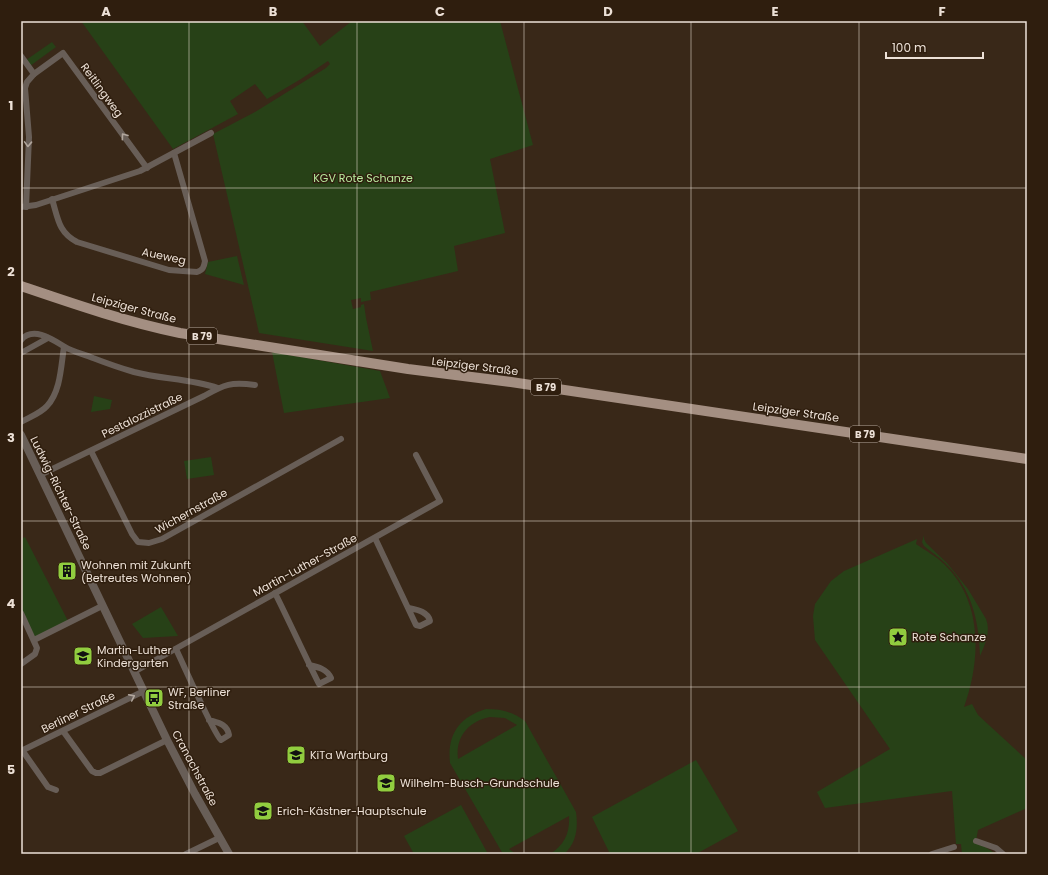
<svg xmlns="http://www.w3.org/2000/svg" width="1048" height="875" viewBox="0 0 1048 875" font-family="Poppins,sans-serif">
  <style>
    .green { fill: #274117; fill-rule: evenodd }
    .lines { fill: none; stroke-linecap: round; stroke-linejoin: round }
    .minor { stroke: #685e57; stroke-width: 6 }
    .tertiary { stroke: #685e57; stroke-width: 8 }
    .primary { stroke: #a48f82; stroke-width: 10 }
    .oneway { stroke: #b1a69d }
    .grid { fill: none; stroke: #ede1d7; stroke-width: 1; stroke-opacity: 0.55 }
    .labels { text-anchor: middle; stroke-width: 3; stroke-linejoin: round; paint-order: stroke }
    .shield { fill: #2f1e0e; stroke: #b4a69b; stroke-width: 1 }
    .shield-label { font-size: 10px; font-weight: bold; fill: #ede1d7 }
    .street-label { font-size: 11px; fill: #ede1d7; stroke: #2f1e0e }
    .park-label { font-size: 11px; fill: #b8ea9e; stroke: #2f1e0e }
    .poi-label { font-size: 11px; fill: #ede1d7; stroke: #2f1e0e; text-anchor: start }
    .neatline { fill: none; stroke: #ede1d7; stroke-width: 1.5 }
    .grid-label { font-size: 13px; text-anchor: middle; font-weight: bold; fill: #ede1d7 }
  </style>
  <rect width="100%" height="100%" fill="#392818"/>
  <g class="green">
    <polygon points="81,21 302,21 320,46 352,21 500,21 533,145 490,159 505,233 454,246 458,271 370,292 371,300 361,302 361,298 351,300 353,309 361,307 361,305 364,304 366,318 373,351 259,333 213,134 255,112 326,68 330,64 328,61 301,79 267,99 255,84 230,101 238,114 173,149"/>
    <polygon points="52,42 56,47 30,66 26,60"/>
    <polygon points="237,256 244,285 205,274 208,262"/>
    <polygon points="272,352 380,371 390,398 284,413"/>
    <polygon points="94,396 112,400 110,409 91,412"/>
    <polygon points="211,457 214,475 187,479 184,461"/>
    <path d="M924 535V539L926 543 947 563 968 589 986 619C991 631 985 645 980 656 979 621 972 589 945 563 939 557 931 552 924 546L922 542Z"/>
    <polygon points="25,537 69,623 34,640 21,613 21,539"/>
    <path d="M917 539 916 544C926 551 936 556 944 564 983 601 981 660 964 707L972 704 978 715 1027 760V808L978 830 976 841 996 854H979L975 852 974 854H962L961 844H956L952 791 825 808 817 792 890 749 815 640 813 616 815 604 831 581 844 571Z"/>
    <polygon points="161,607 178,636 143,638 132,624"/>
    <path d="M486 709C502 709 512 712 525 721L576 812C578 827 577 843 564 854H550C565 845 570 832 569 816L509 849 516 854H503L450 763C447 735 459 717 486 709ZM490 717 505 718 517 725 458 759C455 737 469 721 490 717Z"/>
    <polygon points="696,760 738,831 696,854 610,854 592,817"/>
    <polygon points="461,805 488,854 414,854 404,836"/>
  </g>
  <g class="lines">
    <g class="minor">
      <polyline points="21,56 34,74 27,82 25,88 29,137 26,207"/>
      <polyline points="34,74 63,53 147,168"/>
      <path d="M52 199C58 218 58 232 77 242L169 270 197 272C203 270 204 267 205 261L174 153"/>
      <polyline points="21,207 36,205 140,171 211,133"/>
      <path d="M21 340C33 326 52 339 65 347 73 352 84 354 93 358 106 363 120 368 134 372 161 379 190 379 218 388"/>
      <polyline points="21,353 48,338"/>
      <path d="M21 422C30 417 41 413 47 406 61 391 61 365 64 347"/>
      <polyline points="91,451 132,534 138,542 149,543 162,539 341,439"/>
      <path d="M40 475 204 396C225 384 231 382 255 385"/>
      <path d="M375 538 416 625 420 626 430 621C428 612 418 610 409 608"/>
      <path d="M275 593C290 623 304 654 319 684L331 678C327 669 318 667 309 665"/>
      <polyline points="21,613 37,648 35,654 21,664"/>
      <polyline points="34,640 102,606"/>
      <path d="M176 649C182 662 215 736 221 740L229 735C227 724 219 723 209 720"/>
      <polyline points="134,672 440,501 416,455"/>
      <polyline points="63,731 92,771 96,773 100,773 167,740"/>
      <polyline points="22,750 48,787 56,790"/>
      <polyline points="21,751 144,691"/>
      <polyline points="976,841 996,848 1003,854"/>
      <polyline points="186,854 219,838"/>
      <polyline points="932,854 954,847"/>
    </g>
    <polyline class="tertiary" points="21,435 167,740 195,794 229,854"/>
    <path class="primary" d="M21 286C74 304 126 322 180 333L408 369 511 382 1027 459"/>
  </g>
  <defs><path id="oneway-chevron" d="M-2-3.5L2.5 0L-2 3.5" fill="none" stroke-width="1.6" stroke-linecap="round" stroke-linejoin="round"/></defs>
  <g class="oneway">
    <use href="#oneway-chevron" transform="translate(124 136) rotate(-126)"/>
    <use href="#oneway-chevron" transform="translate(28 144) rotate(92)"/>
    <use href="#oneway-chevron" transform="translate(132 697) rotate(-26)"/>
  </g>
  <path class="grid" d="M189 21V854M357 21V854M524 21V854M691 21V854M859 21V854M21 188H1027M21 354H1027M21 521H1027M21 687H1027"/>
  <defs>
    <g id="building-square" transform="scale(1)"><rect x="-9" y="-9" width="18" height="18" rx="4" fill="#91cd3f" stroke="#2f1e0e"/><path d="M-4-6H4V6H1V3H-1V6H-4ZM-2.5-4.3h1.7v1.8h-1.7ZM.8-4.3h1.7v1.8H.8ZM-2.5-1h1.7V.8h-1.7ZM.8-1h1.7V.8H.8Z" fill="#111"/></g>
    <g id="sight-square" transform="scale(1)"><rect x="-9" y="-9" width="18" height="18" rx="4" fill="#91cd3f" stroke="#2f1e0e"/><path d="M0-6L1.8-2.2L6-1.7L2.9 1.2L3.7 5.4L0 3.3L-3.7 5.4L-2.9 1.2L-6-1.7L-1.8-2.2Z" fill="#111"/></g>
    <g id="school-square" transform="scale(1)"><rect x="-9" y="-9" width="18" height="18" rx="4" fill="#91cd3f" stroke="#2f1e0e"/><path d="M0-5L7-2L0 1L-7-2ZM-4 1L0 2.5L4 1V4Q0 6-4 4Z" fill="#111"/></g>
    <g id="bus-square" transform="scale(1)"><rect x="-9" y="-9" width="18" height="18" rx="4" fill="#91cd3f" stroke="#2f1e0e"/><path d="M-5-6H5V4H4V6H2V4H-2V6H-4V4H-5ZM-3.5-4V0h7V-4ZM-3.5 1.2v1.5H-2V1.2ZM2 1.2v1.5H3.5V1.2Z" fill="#111"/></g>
  </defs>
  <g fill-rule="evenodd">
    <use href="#building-square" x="67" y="571"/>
    <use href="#sight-square" x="898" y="637"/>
    <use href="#school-square" x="83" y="656"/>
    <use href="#bus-square" x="154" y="698"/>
    <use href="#school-square" x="296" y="755"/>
    <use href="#school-square" x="386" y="783"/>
    <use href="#school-square" x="263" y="811"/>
  </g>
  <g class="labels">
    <g class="shield">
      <rect x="187" y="328" width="30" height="16" rx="3"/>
      <rect x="531" y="379" width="30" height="16" rx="3"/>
      <rect x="850" y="426" width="30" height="16" rx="3"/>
    </g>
    <g class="shield-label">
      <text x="202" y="340">B 79</text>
      <text x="546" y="391">B 79</text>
      <text x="865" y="438">B 79</text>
    </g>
    <g class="street-label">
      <text transform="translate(102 90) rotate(54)" y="4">Reitlingweg</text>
      <text transform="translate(164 256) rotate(12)" y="4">Aueweg</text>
      <text transform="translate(134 308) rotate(15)" y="4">Leipziger Straße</text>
      <text transform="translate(475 366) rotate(7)" y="4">Leipziger Straße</text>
      <text transform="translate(796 412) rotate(8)" y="4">Leipziger Straße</text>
      <text transform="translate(142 415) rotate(-26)" y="4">Pestalozzistraße</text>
      <text transform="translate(61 493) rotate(64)" y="4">Ludwig-Richter-Straße</text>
      <text transform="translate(191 511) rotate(-29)" y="4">Wichernstraße</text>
      <text transform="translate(305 565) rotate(-29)" y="4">Martin-Luther-Straße</text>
      <text transform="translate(78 712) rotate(-26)" y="4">Berliner Straße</text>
      <text transform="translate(195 768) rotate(62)" y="4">Cranachstraße</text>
    </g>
    <g class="park-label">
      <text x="363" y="182">KGV Rote Schanze</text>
    </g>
    <g class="poi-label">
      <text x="81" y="569">Wohnen mit Zukunft<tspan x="81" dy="13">(Betreutes Wohnen)</tspan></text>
      <text x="912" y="641">Rote Schanze</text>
      <text x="97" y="654">Martin-Luther<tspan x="97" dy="13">Kindergarten</tspan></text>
      <text x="168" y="696">WF, Berliner<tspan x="168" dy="13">Straße</tspan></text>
      <text x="310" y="759">KiTa Wartburg</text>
      <text x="400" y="787">Wilhelm-Busch-Grundschule</text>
      <text x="277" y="815">Erich-Kästner-Hauptschule</text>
    </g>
  </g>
  <rect width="1048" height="875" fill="none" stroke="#2f1e0e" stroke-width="44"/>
  <path d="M886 52v6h97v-6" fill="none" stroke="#ede1d7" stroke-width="2"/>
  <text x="892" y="52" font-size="12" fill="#ede1d7" stroke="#2f1e0e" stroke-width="3" paint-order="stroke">100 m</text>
  <rect x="22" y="22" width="1004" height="831" class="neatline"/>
  <g class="grid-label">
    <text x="106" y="16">A</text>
    <text x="273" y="16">B</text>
    <text x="440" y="16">C</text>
    <text x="608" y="16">D</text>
    <text x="775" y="16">E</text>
    <text x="942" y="16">F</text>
    <text x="11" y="110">1</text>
    <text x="11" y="276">2</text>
    <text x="11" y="442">3</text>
    <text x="11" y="608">4</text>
    <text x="11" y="774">5</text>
  </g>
</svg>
